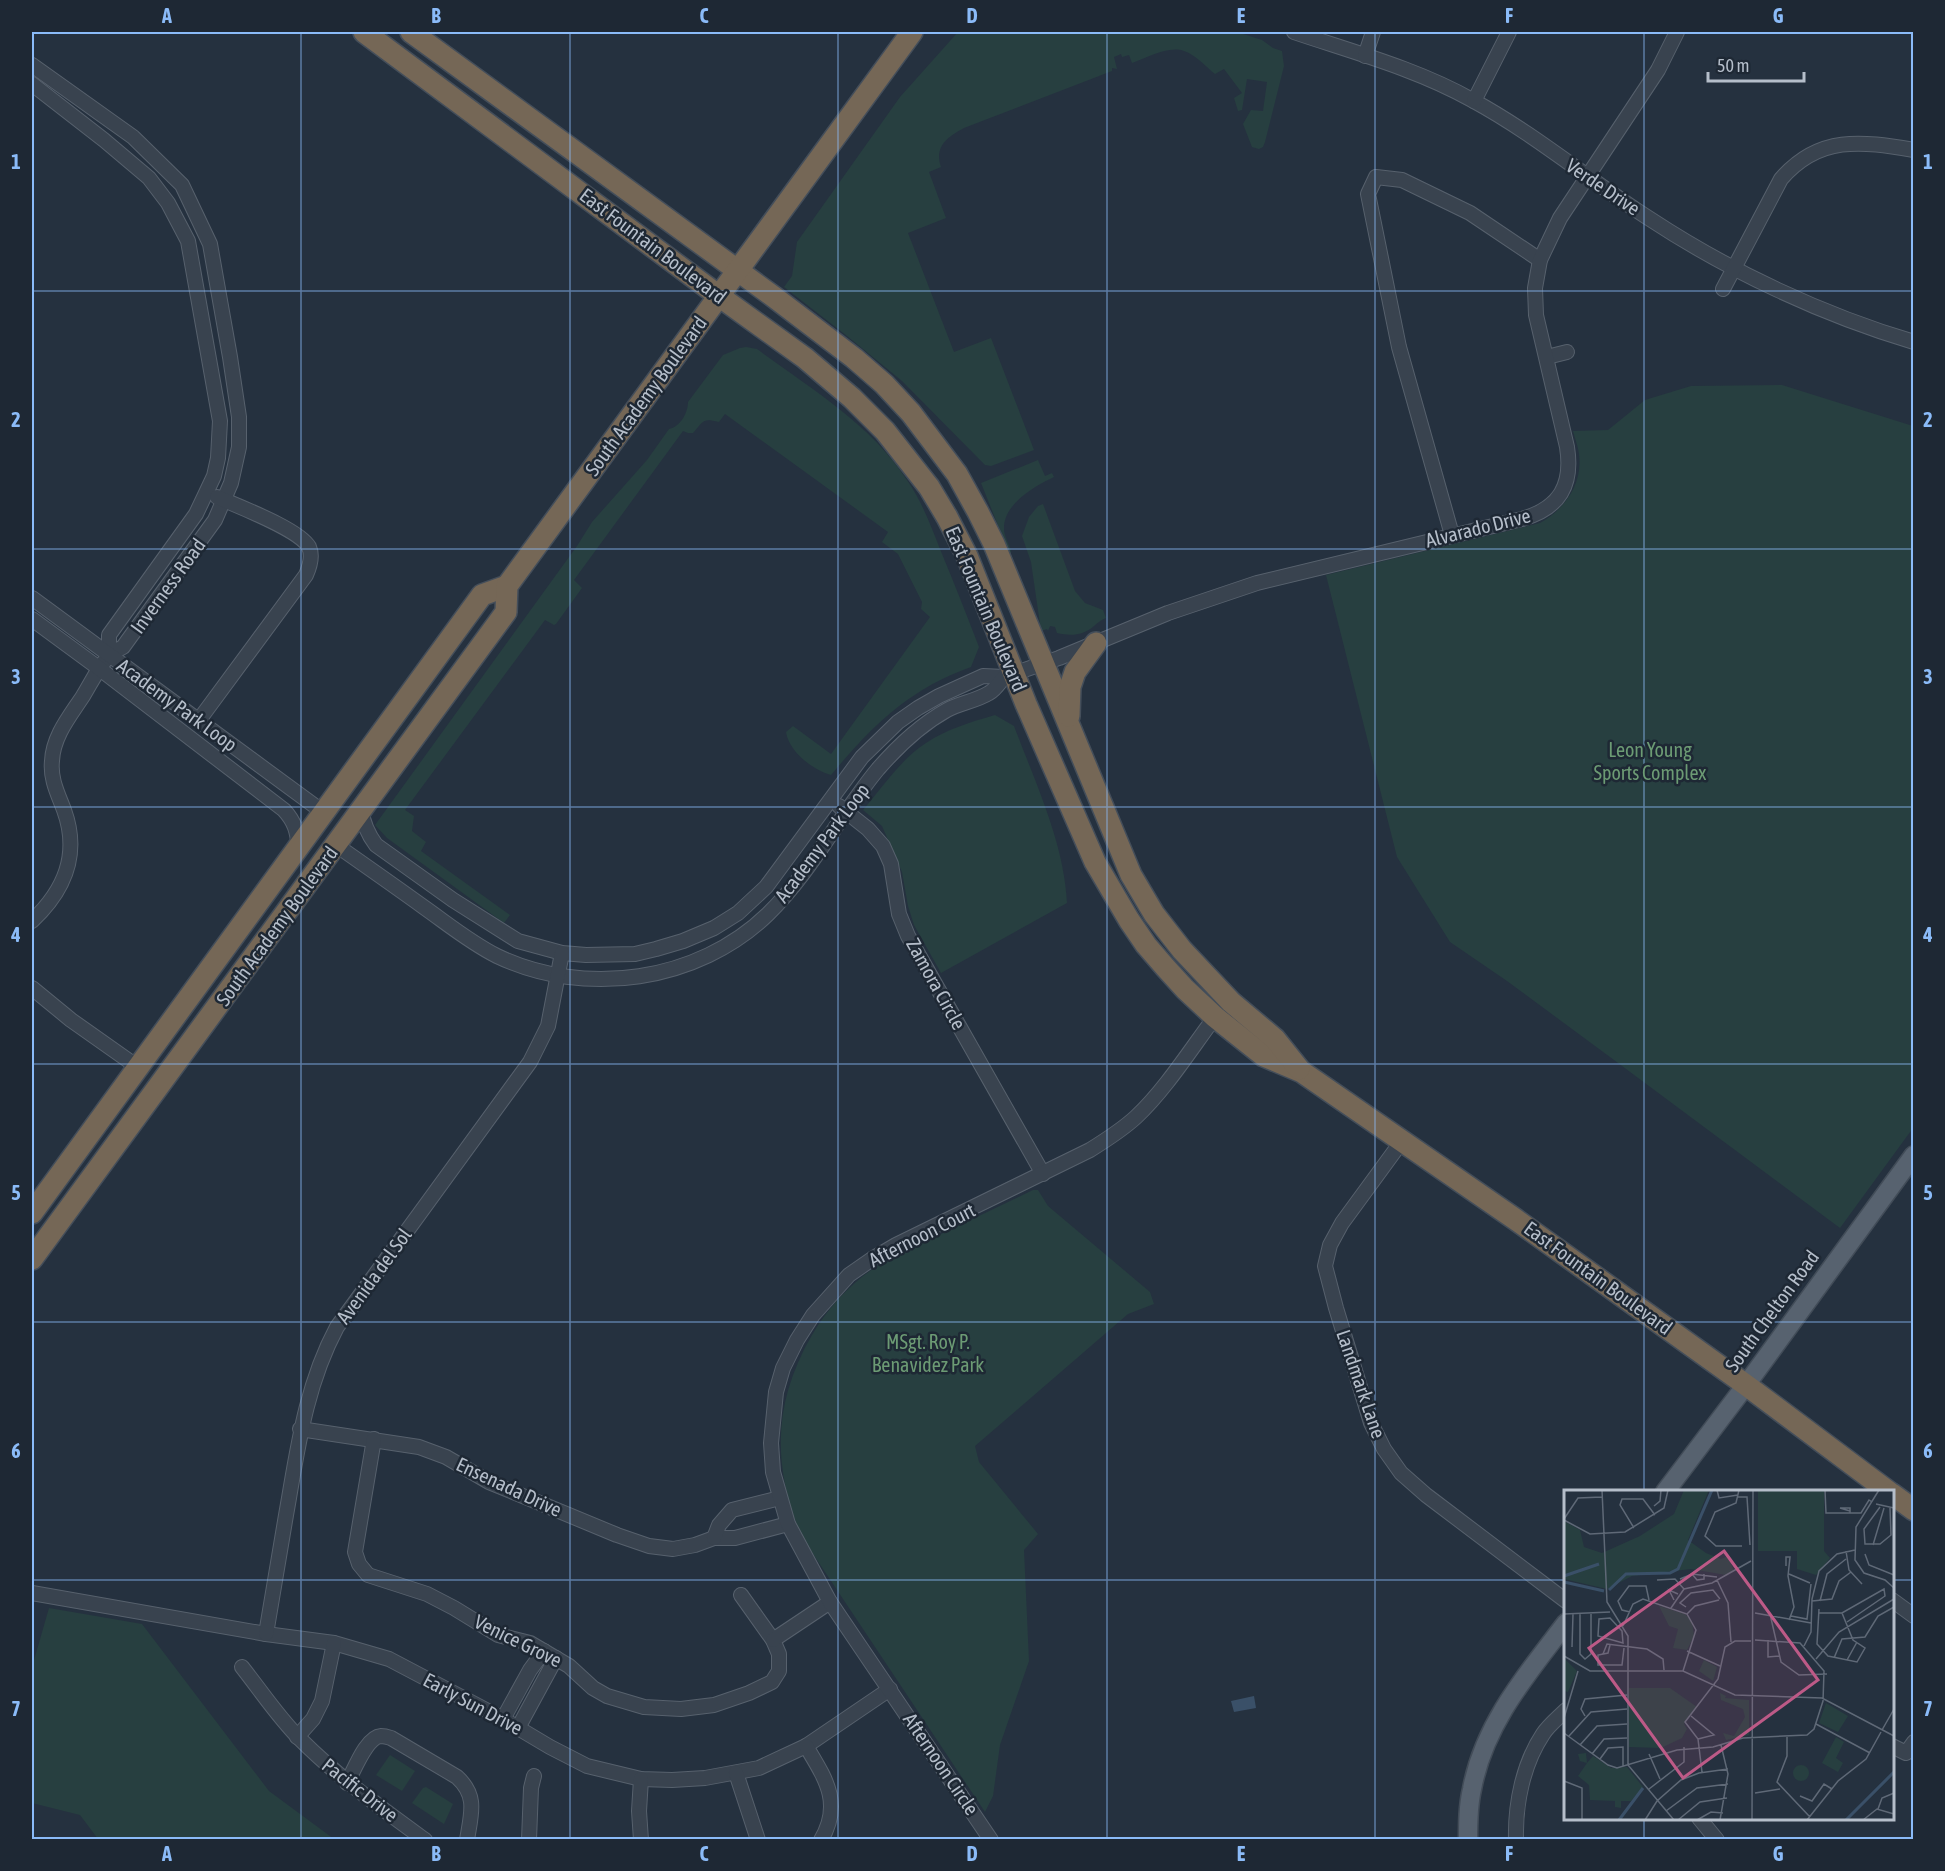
<svg xmlns="http://www.w3.org/2000/svg" width="1945" height="1871" viewBox="0 0 1945 1871" font-family="'Asap Condensed',sans-serif">
  <style>
    .green { fill: #273f40 }
    .water { fill: #3a5068 }
    .lines { fill: none; stroke-linecap: round; stroke-linejoin: round }
    .minor-casing { stroke: #57616d; stroke-width: 16 }
    .major-casing { stroke: #424c58; stroke-width: 21 }
    .highway-casing { stroke: #444e5a; stroke-width: 24 }
    .minor { stroke: #39434f; stroke-width: 14 }
    .major { stroke: #57626f; stroke-width: 18 }
    .highway { stroke: #756756; stroke-width: 21 }
    .grid { fill: none; stroke: #8bbbf8; stroke-width: 1.5; stroke-opacity: 0.55 }
    .labels { text-anchor: middle; stroke-width: 5; stroke-linejoin: round; paint-order: stroke }
    .street-label { font-size: 20px; fill: #b5beca; stroke: #1e2834 }
    .park-label { font-size: 20px; fill: #6c9b74; stroke: #1e2834 }
    .inset-river { fill: none; stroke: #3a5068; stroke-width: 3 }
    .inset-road { fill: none; stroke: #5f6977; stroke-width: 1.5 }
    .view { fill: #bd5a87; fill-opacity: 0.15; stroke: #bd5a87; stroke-width: 3 }
    .inset-edge { fill: none; stroke: #b5beca; stroke-width: 3 }
    .neatline { fill: none; stroke: #8bbbf8; stroke-width: 2 }
    .grid-label { font-size: 20px; text-anchor: middle; font-weight: bold; fill: #8bbbf8 }
  </style>
  <rect width="100%" height="100%" fill="#25313f"/>
  <g class="green">
    <path d="M958 32H1237L1262 40 1273 48 1282 51 1284 66 1265 142 1263 147 1259 149 1252 147 1243 124 1251 110 1263 111 1267 82 1247 79 1242 110 1238 111 1234 98 1242 93 1224 69 1215 74C1205 66 1196 55 1184 51 1169 45 1146 58 1132 63L1129 55 1122 57 1121 54 1114 57 1117 69 1112 68V71L964 128C947 137 934 147 941 167L929 172 946 218 908 233 954 352 991 338 1034 450 991 466 985 465 902 381 847 336 784 287 792 276 797 242 900 97Z"/>
    <path d="M746 347 757 349C810 388 871 424 907 480 923 503 932 529 942 554 955 585 967 616 979 647L971 667C909 689 872 726 831 775 813 770 789 752 786 732L793 726 831 754 930 617 921 609 922 602 898 554 882 542 888 532 725 414 719 422C702 418 704 421 693 433H688L683 431 574 580 582 588 556 624 554 625 545 620 405 810 414 816 412 831 426 842 421 851 510 915 504 923 387 838 375 825 577 546 592 522 647 460 669 429C680 427 688 413 688 402L723 355 740 348Z"/>
    <path d="M1782 385 1913 426V1128L1840 1228 1614 1060 1507 981 1450 942 1397 857 1326 575 1540 523C1565 509 1583 484 1579 454 1578 446 1575 439 1573 431L1608 430 1645 400 1691 386Z"/>
    <path d="M1038 460 1045 476 1052 473 1054 477C1035 486 1003 504 1004 529 1004 536 1009 544 1011 551V553H1009L981 483Z"/>
    <path d="M1043 504 1075 591 1085 603 1103 610 1106 618C1101 620 1099 622 1094 626 1083 636 1070 636 1057 633L1055 627 1050 626 1048 631 1047 629 1041 631 1031 562 1022 536 1029 517 1038 506Z"/>
    <path d="M995 715 1014 726C1035 782 1064 842 1067 903L941 973 914 925 908 906 902 872 882 826 863 810C882 788 901 759 926 743 947 729 971 722 995 715Z"/>
    <path d="M1033 1190H1038L1048 1206 1150 1292 1154 1304 1128 1314 975 1446 979 1462 1038 1534 1024 1550 1029 1661 1000 1745 993 1796 985 1812 801 1536C772 1465 773 1402 812 1335 830 1304 855 1279 885 1261Z"/>
    <polygon points="49,1608 142,1624 269,1791 334,1839 98,1839 80,1815 32,1803 32,1667"/>
    <polygon points="390,1755 415,1771 402,1791 376,1775"/>
    <polygon points="426,1787 453,1804 444,1824 412,1803 423,1788"/>
  </g>
  <polygon class="water" points="1254,1696 1256,1708 1234,1712 1231,1701"/>
  <g class="lines">
    <g class="minor-casing">
      <g id="minor">
        <path d="M1294 32C1353 52 1417 69 1472 100 1535 134 1590 181 1650 219 1729 271 1823 315 1914 342"/>
        <polyline points="1365,56 1373,32"/>
        <path d="M32 65 133 137 182 185 210 244 230 357 239 417V447L231 483 215 520 123 647C118 650 111 652 108 657 98 668 91 683 83 696 70 716 53 736 52 761 50 779 58 794 64 810 80 854 65 890 32 921"/>
        <polyline points="32,84 104,140 149,178 168,203 188,241 220,421 218,458 214,476 196,514 109,635 109,655"/>
        <polyline points="1474,101 1509,32"/>
        <path d="M1723 289 1781 179C1819 135 1861 141 1914 150"/>
        <polyline points="1547,357 1567,352"/>
        <polyline points="1452,535 1399,347 1368,194 1376,177 1402,180 1470,213 1540,260"/>
        <polyline points="32,598 323,812"/>
        <path d="M32 619 100 669 284 810C295 822 297 831 299 847"/>
        <path d="M199 720 306 575C310 566 313 556 309 547 299 529 237 506 217 497"/>
        <polyline points="839,806 868,829 883,846 891,864 899,914 908,936 1043,1174"/>
        <path d="M361 809C363 823 367 833 376 845L453 900 518 941 562 953 586 955 635 954 656 949 683 941 714 928 738 913 766 887 862 757 898 722 918 708 939 696 983 676 1004 677 1059 658 1168 613 1257 583 1522 519C1560 508 1573 485 1567 447L1536 315 1535 288 1540 260 1560 218 1658 70 1677 32"/>
        <path d="M336 845C366 866 396 887 425 908 449 925 471 943 497 956 585 998 698 982 768 914 812 871 839 816 878 769 898 746 920 725 947 710 960 703 976 701 989 693 995 690 1000 682 1004 677"/>
        <polyline points="32,988 71,1020 139,1068"/>
        <polyline points="1402,1141 1342,1223 1330,1245 1325,1266 1336,1308 1371,1423 1384,1449 1401,1473 1426,1495 1566,1601"/>
        <polyline points="300,1429 419,1447 446,1457 489,1482 617,1535 649,1546 673,1549 695,1545 714,1538 735,1538 788,1524"/>
        <polyline points="374,1439 355,1552 359,1564 368,1575 427,1594 454,1608 498,1635 530,1643 569,1666 593,1688 607,1696 644,1707 681,1709 714,1705 749,1693 772,1682 779,1671 779,1654 773,1640 741,1595"/>
        <polyline points="714,1538 719,1525 732,1510 780,1498"/>
        <polyline points="32,1593 266,1634 334,1643 389,1659 503,1719 550,1747 587,1766 641,1779 672,1780 705,1778 759,1768 806,1746 890,1689"/>
        <polyline points="1892,1600 1914,1616"/>
        <path d="M266 1634C274 1588 281 1543 289 1498 299 1439 308 1381 337 1327L530 1062 548 1026 562 953"/>
        <polyline points="773,1640 830,1602"/>
        <path d="M242 1667C261 1691 278 1717 300 1739 338 1777 381 1808 425 1840"/>
        <polyline points="503,1719 530,1670 544,1651"/>
        <polyline points="518,1728 556,1658"/>
        <polyline points="297,1737 313,1719 322,1701 334,1643"/>
        <path d="M806 1746C825 1778 843 1803 821 1840"/>
        <polyline points="1892,1746 1906,1753 1914,1742"/>
        <polyline points="736,1773 758,1840"/>
        <path d="M347 1783C354 1771 366 1737 381 1736 384 1736 388 1737 391 1738L457 1777C478 1796 471 1814 467 1840"/>
        <polyline points="1699,1818 1717,1840"/>
        <polyline points="529,1840 531,1788 534,1776"/>
        <polyline points="641,1840 639,1811 641,1779"/>
        <path d="M991 1840 830 1602 788 1524 773 1472 771 1443 776 1392 783 1368 797 1340 813 1315 849 1275 872 1259 896 1245 1090 1150C1106 1140 1122 1130 1136 1117 1165 1090 1191 1049 1215 1017"/>
        <path d="M1516 1840C1515 1804 1523 1764 1543 1734 1549 1725 1558 1718 1566 1710"/>
      </g>
    </g>
    <g class="major-casing">
      <g id="major">
        <polyline points="1665,1492 1746,1385 1914,1155"/>
        <path d="M1468 1840C1468 1823 1468 1806 1472 1789 1484 1724 1527 1674 1566 1623"/>
      </g>
    </g>
    <g class="highway-casing">
      <g id="highway">
        <polyline points="364,32 719,296 805,358 852,398 885,431 929,487 947,517 967,556 1026,704 1095,862 1129,920 1146,945 1165,967 1185,989 1215,1017 1264,1056 1302,1072 1515,1219 1746,1385 1889,1492"/>
        <polyline points="411,32 774,297 854,358 884,384 911,413 957,474 978,512 994,544 1131,875 1154,914 1182,950 1231,1002 1275,1039 1299,1069"/>
        <polyline points="1069,716 1070,687 1075,672 1096,643"/>
        <polyline points="32,1213 482,595 507,586"/>
        <polyline points="32,1259 506,612 507,586 912,32"/>
        <polyline points="1892,1494 1914,1510"/>
      </g>
    </g>
    <use href="#minor" class="minor"/>
    <use href="#major" class="major"/>
    <use href="#highway" class="highway"/>
  </g>
  <path class="grid" d="M301 32V1840M570 32V1840M838 32V1840M1107 32V1840M1375 32V1840M1644 32V1492M32 291H1914M32 549H1914M32 807H1914M32 1064H1914M32 1322H1914M32 1580H1566M1892 1580H1914M1644 1818V1840"/>
  <g class="labels">
    <g class="street-label">
      <text transform="translate(1603 187) rotate(34)" y="7">Verde Drive</text>
      <text transform="translate(653 246) rotate(37)" y="7">East Fountain Boulevard</text>
      <text transform="translate(646 396) rotate(-54)" y="7">South Academy Boulevard</text>
      <text transform="translate(1478 528) rotate(-14)" y="7">Alvarado Drive</text>
      <text transform="translate(168 586) rotate(-54)" y="7">Inverness Road</text>
      <text transform="translate(986 609) rotate(67)" y="7">East Fountain Boulevard</text>
      <text transform="translate(177 705) rotate(36)" y="7">Academy Park Loop</text>
      <text transform="translate(822 843) rotate(-53)" y="7">Academy Park Loop</text>
      <text transform="translate(277 926) rotate(-54)" y="7">South Academy Boulevard</text>
      <text transform="translate(936 984) rotate(61)" y="7">Zamora Circle</text>
      <text transform="translate(922 1235) rotate(-27)" y="7">Afternoon Court</text>
      <text transform="translate(374 1276) rotate(-54)" y="7">Avenida del Sol</text>
      <text transform="translate(1598 1278) rotate(36)" y="7">East Fountain Boulevard</text>
      <text transform="translate(1772 1311) rotate(-54)" y="7">South Chelton Road</text>
      <text transform="translate(1361 1384) rotate(71)" y="7">Landmark Lane</text>
      <text transform="translate(509 1487) rotate(25)" y="7">Ensenada Drive</text>
      <text transform="translate(518 1641) rotate(26)" y="7">Venice Grove</text>
      <text transform="translate(473 1704) rotate(28)" y="7">Early Sun Drive</text>
      <text transform="translate(941 1764) rotate(56)" y="7">Afternoon Circle</text>
      <text transform="translate(360 1790) rotate(38)" y="7">Pacific Drive</text>
    </g>
    <g class="park-label">
      <text x="1650" y="757">Leon Young<tspan x="1650" dy="23">Sports Complex</tspan></text>
      <text x="928" y="1349">MSgt. Roy P.<tspan x="928" dy="23">Benavidez Park</tspan></text>
    </g>
  </g>
  <g transform="translate(1564 1490)">
    <rect width="330" height="330" fill="#25313f"/>
    <path d="M120 0H145L124 50 142 63 157 69 164 66 170 81 162 85 127 79 68 86 43 99 0 89V31L16 40 20 57 38 63 76 46 110 24ZM194 0H260V61L266 68 252 85 233 79V61H194ZM95 116 121 124 128 131 130 146 123 160 109 158 114 139 105 136ZM0 168 13 181 4 202 0 201ZM140 170 153 177 149 191 135 181ZM65 198H106L133 217 120 234 123 239 118 248 97 258 65 257ZM156 203 162 206 161 208 185 210V245L162 250 159 243 170 246 181 227 179 219 157 210ZM262 213 284 226 274 242 255 233ZM272 247 280 252 272 268 279 273 274 282 258 273ZM22 263 23 273 29 266 47 278 63 277 79 297 67 311H57V318L51 317V311L26 310 25 295 14 286 23 273 16 271 14 264ZM229 283a8 8 0 1 1 16 0a8 8 0 1 1-16 0Z" fill="#273f40"/>
    <path class="inset-river" d="M0 86 35 74M0 92 40 101M45 100 62 84 106 83 114 79 148 0M55 330 79 298M282 330 330 282"/>
    <path class="inset-road" d="M38 0 43 112 64 146V275L110 330M153 0 155 8 174 5M175 0 172 13 151 22 141 46 152 56H178M261 0 262 23H297L305 10 308 12M315 0 292 37 291 70 300 83 321 90 330 98M174 7H183L186 55M312 14 330 18M90 16 96 11 97 0M316 17 300 39 301 54H316L327 45 326 18M286 21 276 18H286V23M0 29 14 8 38 7M0 30 26 44 61 42 100 18 104 0M70 38 56 15 58 9H79L91 25M309 55 320 18M282 61 285 80 298 94M301 64 305 75 330 85M222 76V67H226L224 86 230 117 225 130M128 84 133 90 140 89V84M225 84 246 93M116 89 128 84 153 87M93 90 111 89 120 99M153 90 164 113 167 152M110 110 105 100 114 104M248 111 268 109 275 91 287 82M256 111 263 84 282 69M122 117 116 113 127 103 149 100 156 109M107 118 120 99 148 93 187 71M255 119 253 154 264 166 293 172 301 158 289 150 278 123M66 122 58 120 54 111 65 96H82L85 110M191 123 247 133M255 123H278L320 99 321 106 283 132M0 124 46 122M16 124V164L21 169 27 164V124M123 124 131 116 155 110M206 124 217 172 235 185 263 184M227 126 243 129 247 94M46 128 58 141 59 153 34 146 35 129ZM59 136 69 114 79 109 123 124 132 140 119 181M204 150V167L215 166M46 155 44 163 34 165V175H58L60 158M240 156 247 142 248 109 255 81 273 64 291 60M8 157 9 124M123 161 156 176M39 164 43 154 83 159 99 169 100 180M0 166 26 181H119L171 205 258 208 330 246M270 168 278 149 301 147 314 126 330 117M252 169 275 142 330 109M283 170 293 152M21 226 17 219 21 209 63 205M127 226 150 245 134 249M0 228 14 181M252 234 306 263M318 240 330 219M0 243 44 275 53 278 113 260 149 257 179 248 243 245 250 239 259 211 260 181 236 153 191 150M5 246 27 222 63 219M223 247V266L213 292 246 327M16 255 33 236 63 234M28 264 40 249 63 248M85 264 96 289M36 269 44 258 59 257V276M138 282 134 249 121 232 154 189 161 157 171 151H187M0 291 18 298V330M85 299 120 272V257M191 303 216 299M236 306 248 311 260 294 268 299M314 319 318 308 330 303M102 321 133 298 164 294M81 330 93 311 117 290 135 283 164 279M114 330 136 312 163 308M133 330 147 322 159 323M156 330 164 284 157 255M188 330 189 0M243 330 274 291 302 269 317 242M299 330 313 319 330 324"/>
    <path class="view" d="M160 61 254 190 119 288 25 158Z"/>
    <rect width="330" height="330" class="inset-edge"/>
  </g>
  <rect width="1945" height="1871" fill="none" stroke="#1e2834" stroke-width="66"/>
  <path d="M1708 72v9h96v-9" fill="none" stroke="#b5beca" stroke-width="3"/>
  <text x="1717" y="72" font-size="18" fill="#b5beca" stroke="#1e2834" stroke-width="4.5" paint-order="stroke">50 m</text>
  <rect x="33" y="33" width="1879" height="1805" class="neatline"/>
  <g class="grid-label">
    <text x="167" y="23">A</text>
    <text x="436" y="23">B</text>
    <text x="704" y="23">C</text>
    <text x="972" y="23">D</text>
    <text x="1241" y="23">E</text>
    <text x="1509" y="23">F</text>
    <text x="1778" y="23">G</text>
    <text x="16" y="169">1</text>
    <text x="1928" y="169">1</text>
    <text x="16" y="427">2</text>
    <text x="1928" y="427">2</text>
    <text x="16" y="684">3</text>
    <text x="1928" y="684">3</text>
    <text x="16" y="942">4</text>
    <text x="1928" y="942">4</text>
    <text x="16" y="1200">5</text>
    <text x="1928" y="1200">5</text>
    <text x="16" y="1458">6</text>
    <text x="1928" y="1458">6</text>
    <text x="16" y="1716">7</text>
    <text x="1928" y="1716">7</text>
    <text x="167" y="1861">A</text>
    <text x="436" y="1861">B</text>
    <text x="704" y="1861">C</text>
    <text x="972" y="1861">D</text>
    <text x="1241" y="1861">E</text>
    <text x="1509" y="1861">F</text>
    <text x="1778" y="1861">G</text>
  </g>
</svg>
